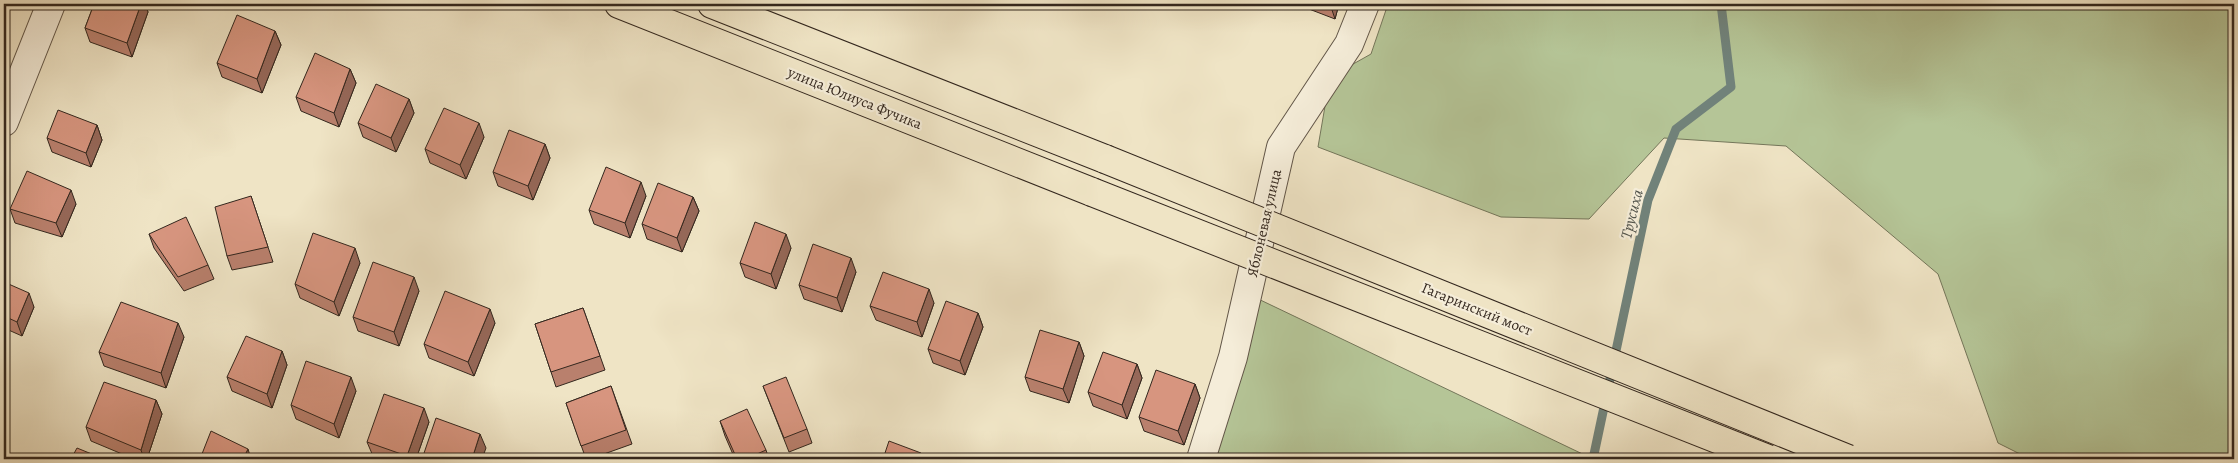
<svg xmlns="http://www.w3.org/2000/svg" width="2238" height="463" viewBox="0 0 2238 463" font-family="Alegreya,serif">
  <style>
    .green { fill: #b5c597; stroke: #74765a }
    .lines { fill: none; stroke-linecap: round; stroke-linejoin: round }
    .stream { stroke: #71827a; stroke-width: 9 }
    .minor-casing { stroke: #625648; stroke-width: 30 }
    .primary-casing { stroke: #33271e; stroke-width: 30 }
    .minor { stroke: #f5edd9; stroke-width: 28 }
    .primary { stroke: #efe4c5; stroke-width: 28 }
    .primary-bridge-casing { stroke: #33271e; stroke-width: 30; stroke-linecap: butt }
    .primary-bridge { stroke: #efe4c5; stroke-width: 28 }
    .wall { fill: #b9806d; stroke: #33271e }
    .shaded-wall { fill: #966859; stroke: #33271e }
    .building { fill: #d7957f; stroke: #33271e }
    .labels { text-anchor: middle; stroke-width: 4.5; stroke-linejoin: round; paint-order: stroke }
    .street-label { font-size: 15px; fill: #33271e; stroke: #f5edd9 }
    .water-label { font-size: 16px; font-style: italic; fill: #52544c; stroke: #f5edd9 }
  </style>
  <rect width="100%" height="100%" fill="#efe4c5"/>
  <filter id="stains"><feTurbulence type="fractalNoise" baseFrequency=".004" numOctaves="4"/><feColorMatrix values="0 0 0 0 .2 0 0 0 0 .09 0 0 0 0 .02 0 0 0 .5 -.17"/></filter>
  <radialGradient id="worn" r=".72"><stop offset=".6" stop-color="#630" stop-opacity="0"/><stop offset="1" stop-color="#630" stop-opacity=".3"/></radialGradient>
  <g class="green">
    <polygon points="1388,4 2234,4 2234,459 2030,459 1998,443 1938,274 1786,146 1664,138 1589,219 1501,217 1318,147 1330,77 1371,54"/>
    <polygon points="1252,296 1593,459 1210,459"/>
  </g>
  <g class="lines">
    <polyline class="stream" points="1593,459 1648,200 1676,129 1731,87 1721,4"/>
    <g class="minor-casing">
      <g id="minor">
        <polyline points="4,122 51,4"/>
        <polyline points="1201,459 1233,357 1281,147 1349,44 1365,4"/>
      </g>
    </g>
    <g class="primary-casing">
      <g id="primary">
        <polyline points="619,4 1092,192"/>
        <polyline points="712,4 1105,159"/>
      </g>
    </g>
    <use href="#minor" class="minor"/>
    <use href="#primary" class="primary"/>
    <g class="primary-bridge-casing">
      <g id="primary-bridge">
        <polyline points="1105,159 1848,459"/>
        <polyline points="1092,192 1768,459"/>
      </g>
    </g>
    <use href="#primary-bridge" class="primary-bridge"/>
  </g>
  <g class="wall">
    <polygon points="94,4 145,4 148,12 132,57 90,42 85,28"/>
    <polygon points="1296,4 1339,4 1335,19"/>
    <polygon points="275,31 281,45 262,93 222,77 217,63"/>
    <polygon points="350,69 356,83 339,127 301,111 296,97"/>
    <polygon points="409,99 414,113 396,152 363,137 358,123"/>
    <polygon points="97,125 102,140 91,167 52,152 47,138"/>
    <polygon points="484,137 466,179 430,163 425,149"/>
    <polygon points="545,144 550,158 533,200 498,186 493,172"/>
    <polygon points="251,196 273,262 232,270 227,256"/>
    <polygon points="646,196 630,238 594,224 589,210"/>
    <polygon points="693,197 699,211 682,252 647,239 642,224"/>
    <polygon points="76,204 62,237 15,223 10,209"/>
    <polygon points="149,234 208,265 214,279 184,291 154,248"/>
    <polygon points="791,248 776,289 745,277 740,263"/>
    <polygon points="360,263 339,316 300,298 295,284"/>
    <polygon points="856,272 842,312 804,299 799,285"/>
    <polygon points="4,282 34,307 22,336 4,328"/>
    <polygon points="419,291 399,346 358,331 353,317"/>
    <polygon points="934,303 922,337 876,320 870,306"/>
    <polygon points="583,308 605,370 556,387 535,324"/>
    <polygon points="978,313 983,327 965,375 933,363 928,349"/>
    <polygon points="495,323 474,376 429,358 424,344"/>
    <polygon points="184,337 166,388 104,366 99,352"/>
    <polygon points="1079,342 1084,356 1069,403 1030,391 1025,377"/>
    <polygon points="282,351 287,365 272,408 232,391 227,377"/>
    <polygon points="1137,364 1142,378 1127,419 1093,406 1088,392"/>
    <polygon points="1195,384 1200,398 1184,445 1144,431 1139,417"/>
    <polygon points="611,386 632,444 590,459 586,459 566,403"/>
    <polygon points="763,386 807,429 812,443 789,452"/>
    <polygon points="356,391 339,438 296,419 291,405"/>
    <polygon points="156,400 162,414 147,459 134,459 91,441 86,427"/>
    <polygon points="720,421 766,450 769,459 735,459 725,436"/>
    <polygon points="429,422 416,459 381,459 373,456 367,442"/>
  </g>
  <g class="shaded-wall">
    <polygon points="141,4 145,4 148,12 132,57 127,43"/>
    <polygon points="1330,4 1339,4 1335,19"/>
    <polygon points="275,31 281,45 262,93 257,79"/>
    <polygon points="350,69 356,83 339,127 334,113"/>
    <polygon points="409,99 414,113 396,152 391,138"/>
    <polygon points="479,123 484,137 466,179 460,165"/>
    <polygon points="97,125 102,140 91,167 86,153"/>
    <polygon points="545,144 550,158 533,200 528,186"/>
    <polygon points="641,182 646,196 630,238 625,223"/>
    <polygon points="71,190 76,204 62,237 56,223"/>
    <polygon points="693,197 699,211 682,252 677,238"/>
    <polygon points="786,234 791,248 776,289 771,274"/>
    <polygon points="355,248 360,263 339,316 334,302"/>
    <polygon points="851,258 856,272 842,312 837,298"/>
    <polygon points="414,277 419,291 399,346 394,332"/>
    <polygon points="929,289 934,303 922,337 917,322"/>
    <polygon points="29,293 34,307 22,336 17,322"/>
    <polygon points="490,309 495,323 474,376 468,362"/>
    <polygon points="978,313 983,327 965,375 960,361"/>
    <polygon points="178,323 184,337 166,388 161,373"/>
    <polygon points="1079,342 1084,356 1069,403 1063,389"/>
    <polygon points="282,351 287,365 272,408 267,394"/>
    <polygon points="4,361 9,375 4,389"/>
    <polygon points="1137,364 1142,378 1127,419 1122,405"/>
    <polygon points="351,377 356,391 339,438 334,424"/>
    <polygon points="1195,384 1200,398 1184,445 1178,431"/>
    <polygon points="156,400 162,414 147,459 144,459 141,450"/>
    <polygon points="424,408 429,422 416,459 408,459 407,456"/>
    <polygon points="480,434 486,448 482,459 472,459"/>
    <polygon points="248,449 251,459 243,459"/>
    <polygon points="921,453 924,459 919,459"/>
  </g>
  <g class="building">
    <polygon points="94,4 141,4 127,43 85,28"/>
    <polygon points="237,15 275,31 257,79 217,63"/>
    <polygon points="315,53 350,69 334,113 296,97"/>
    <polygon points="376,84 409,99 391,138 358,123"/>
    <polygon points="444,108 479,123 460,165 425,149"/>
    <polygon points="58,110 97,125 86,153 47,138"/>
    <polygon points="509,130 545,144 528,186 493,172"/>
    <polygon points="606,167 641,182 625,223 589,210"/>
    <polygon points="27,171 71,190 56,223 10,209"/>
    <polygon points="658,183 693,197 677,238 642,224"/>
    <polygon points="251,196 268,247 227,256 215,207"/>
    <polygon points="186,217 208,265 178,277 149,234"/>
    <polygon points="755,222 786,234 771,274 740,263"/>
    <polygon points="313,233 355,248 334,302 295,284"/>
    <polygon points="813,244 851,258 837,298 799,285"/>
    <polygon points="373,262 414,277 394,332 353,317"/>
    <polygon points="883,272 929,289 917,322 870,306"/>
    <polygon points="4,282 29,293 17,322 4,316"/>
    <polygon points="445,291 490,309 468,362 424,344"/>
    <polygon points="946,301 978,313 960,361 928,349"/>
    <polygon points="121,302 178,323 161,373 99,352"/>
    <polygon points="583,308 600,356 551,372 535,324"/>
    <polygon points="1040,330 1079,342 1063,389 1025,377"/>
    <polygon points="246,336 282,351 267,394 227,377"/>
    <polygon points="1103,352 1137,364 1122,405 1088,392"/>
    <polygon points="306,361 351,377 334,424 291,405"/>
    <polygon points="1156,370 1195,384 1178,431 1139,417"/>
    <polygon points="786,377 807,429 784,438 763,386"/>
    <polygon points="104,382 156,400 141,450 86,427"/>
    <polygon points="611,386 626,430 581,446 566,403"/>
    <polygon points="384,394 424,408 407,456 367,442"/>
    <polygon points="747,409 766,450 746,459 737,459 720,421"/>
    <polygon points="436,418 480,434 472,459 422,459"/>
    <polygon points="211,431 248,449 243,459 200,459"/>
    <polygon points="889,441 921,453 919,459 883,459"/>
    <polygon points="77,448 104,459 71,459"/>
    <polygon points="1116,456 1125,459 1115,459"/>
  </g>
  <g class="labels">
    <g class="street-label">
      <text transform="translate(855 98) rotate(22)" y="5">улица Юлиуса Фучика</text>
      <text transform="translate(1264 223) rotate(-77)" y="5">Яблоневая улица</text>
      <text transform="translate(1477 309) rotate(22)" y="5">Гагаринский мост</text>
    </g>
    <g class="water-label">
      <text transform="translate(1631 214) rotate(-76)" y="6">Трусиха</text>
    </g>
  </g>
  <rect width="2238" height="463" fill="none" stroke="#efe4c5" stroke-width="20"/>
  <rect x="5" y="5" width="2228" height="453" fill="none" stroke="#33271e" stroke-width="2.5"/>
  <rect x="10" y="10" width="2218" height="443" fill="none" stroke="#33271e"/>
  <rect width="100%" height="100%" filter="url(#stains)"/>
  <rect width="100%" height="100%" fill="url(#worn)"/>
</svg>
